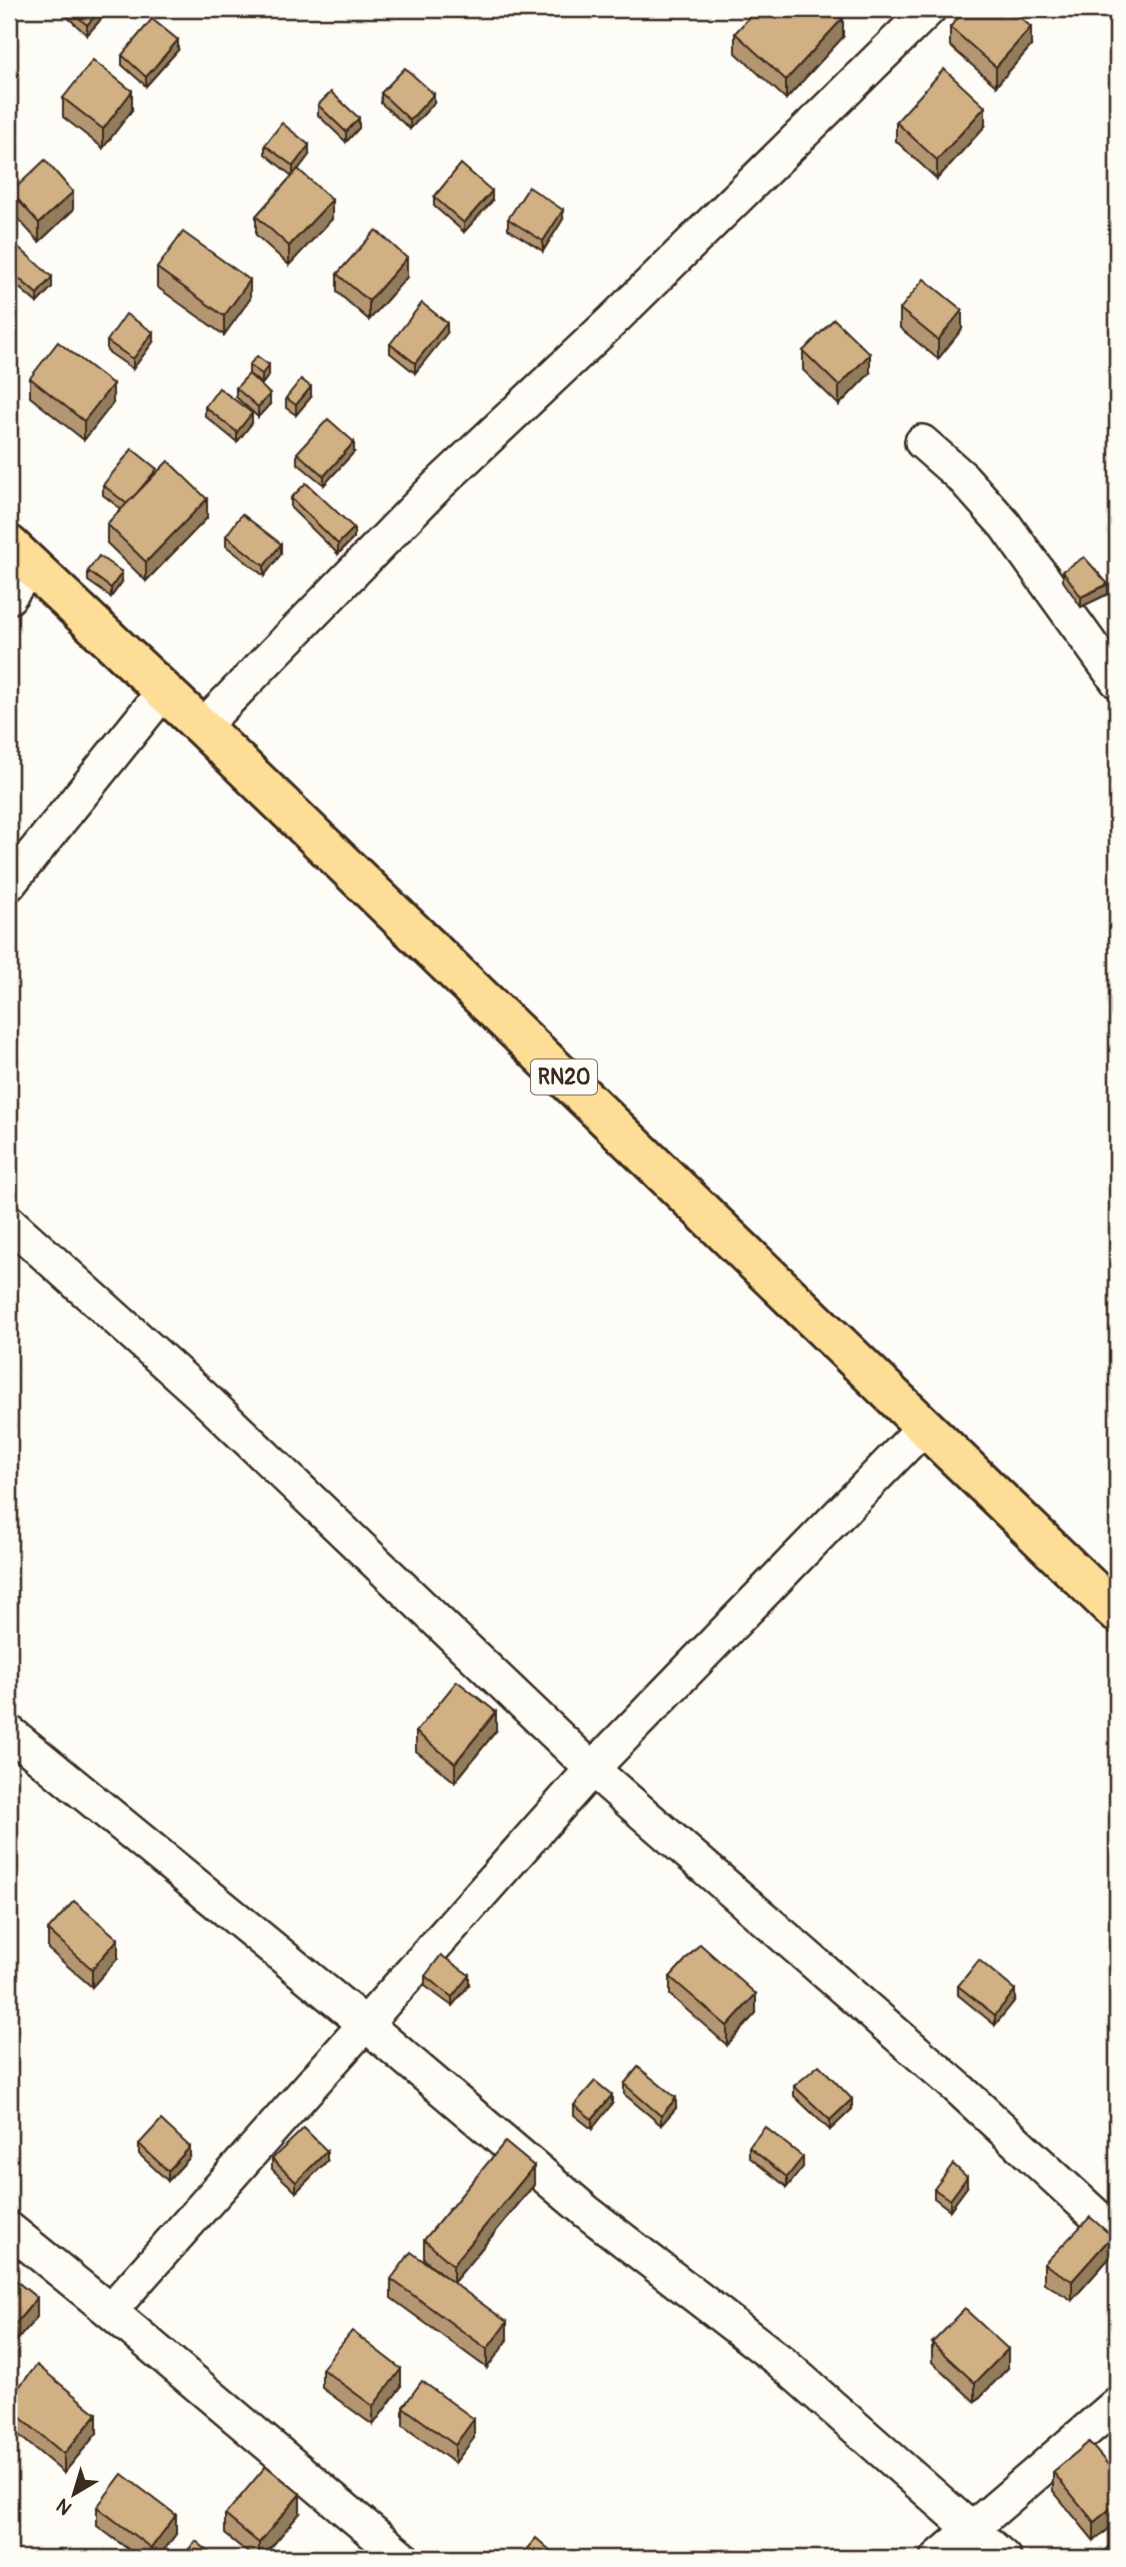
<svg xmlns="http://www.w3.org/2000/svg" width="1126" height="2567" viewBox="0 0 1126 2567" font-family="Pangolin,sans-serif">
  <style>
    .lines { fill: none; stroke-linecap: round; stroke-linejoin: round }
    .street-casing { stroke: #3b2a1e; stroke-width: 38 }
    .primary-casing { stroke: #3b2a1e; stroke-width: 44 }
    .street { stroke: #fdfcf7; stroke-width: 33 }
    .primary { stroke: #fedd96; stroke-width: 38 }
    .wall { fill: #b49772; stroke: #3b2a1e; stroke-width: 2 }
    .shaded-wall { fill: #927b5c; stroke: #3b2a1e; stroke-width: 2 }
    .building { fill: #d1b084; stroke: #3b2a1e; stroke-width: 2 }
    .labels { text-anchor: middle; stroke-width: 7; stroke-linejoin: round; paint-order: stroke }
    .shield { fill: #fdfcf7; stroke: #75695f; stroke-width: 2 }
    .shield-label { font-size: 21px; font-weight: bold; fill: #3b2a1e }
  </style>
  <rect width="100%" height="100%" fill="#fdfcf7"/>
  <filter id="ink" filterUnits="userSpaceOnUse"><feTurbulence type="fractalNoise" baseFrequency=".0143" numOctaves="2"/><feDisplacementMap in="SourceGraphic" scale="14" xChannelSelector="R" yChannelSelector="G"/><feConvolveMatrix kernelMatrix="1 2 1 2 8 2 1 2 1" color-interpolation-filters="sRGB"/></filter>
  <g filter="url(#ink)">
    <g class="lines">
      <g class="street-casing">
        <g id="street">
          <polyline points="922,442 963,478 1005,525 1117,681"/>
          <polyline points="9,597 31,565"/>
          <polyline points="202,727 438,485 611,322 929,9"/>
          <polyline points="9,884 164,691"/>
          <polyline points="9,1222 201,1395 592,1769 957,2087 1117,2235"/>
          <polyline points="9,1732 364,2023 587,2212 780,2361 1004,2558"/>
          <polyline points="9,2229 110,2311 403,2558"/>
          <polyline points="110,2311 592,1769 925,1426"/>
          <polyline points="938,2558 1117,2404"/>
        </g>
      </g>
      <g class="primary-casing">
        <polyline id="primary" points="9,545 202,727 1117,1613"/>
      </g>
      <use href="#street" class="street"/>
      <use href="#primary" class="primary"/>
    </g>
    <g class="wall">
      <polygon points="63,9 109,9 109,10 87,35 63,13"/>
      <polygon points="1108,9 1117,9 1117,12 1114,15"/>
      <polygon points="950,27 1031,46 996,86 950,46"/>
      <polygon points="735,33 843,37 786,99 735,52"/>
      <polygon points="178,50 146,86 122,65 122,55"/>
      <polygon points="381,93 434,103 410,129 381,103"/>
      <polygon points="63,98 132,110 103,148 63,117"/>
      <polygon points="318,105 359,128 346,142 318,115"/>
      <polygon points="896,122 985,126 937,179 896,141"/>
      <polygon points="265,145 309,155 297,171 332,219 289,265 256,235 256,216 292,176 265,154"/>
      <polygon points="11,192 73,210 39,242 11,211"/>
      <polygon points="434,197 492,201 464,232 434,206"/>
      <polygon points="508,219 563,219 543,251 508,229"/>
      <polygon points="9,256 52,287 37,303 9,279"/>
      <polygon points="157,268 250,299 224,335 157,287"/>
      <polygon points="337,274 407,277 369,320 337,292"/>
      <polygon points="900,309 962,329 938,359 900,328"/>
      <polygon points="447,333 415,373 390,353 390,344"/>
      <polygon points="107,341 153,342 133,369 107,351"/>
      <polygon points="803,351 870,373 839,405 803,370"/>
      <polygon points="249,365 269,375 262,384 249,374"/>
      <polygon points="30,378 113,403 84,440 30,397"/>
      <polygon points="236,388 270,404 258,417 236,397"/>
      <polygon points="311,397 296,415 286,408 286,398"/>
      <polygon points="205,407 252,423 237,442 205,416"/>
      <polygon points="354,452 324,485 297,463 297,453"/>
      <polygon points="157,473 207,518 146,581 107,543 107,524 121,509 103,495 103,485"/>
      <polygon points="291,498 354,538 338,554 291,508"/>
      <polygon points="226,536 281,554 264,576 226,546"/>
      <polygon points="88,571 122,582 111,597 88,581"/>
      <polygon points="1063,571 1108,594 1081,607 1063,581"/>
      <polygon points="496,1731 455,1782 416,1751 416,1732"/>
      <polygon points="48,1930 118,1958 92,1987 48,1949"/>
      <polygon points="425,1976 469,1985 452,2006 425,1986"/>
      <polygon points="670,1977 756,2013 727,2045 670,1995"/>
      <polygon points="958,1986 1015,2000 995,2025 958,1995"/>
      <polygon points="624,2084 676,2108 661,2125 624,2094"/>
      <polygon points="794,2086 852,2109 830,2130 794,2096"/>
      <polygon points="612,2104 592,2129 574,2115 574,2105"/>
      <polygon points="139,2144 190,2157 168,2181 139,2154"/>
      <polygon points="749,2147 803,2167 787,2187 749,2157"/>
      <polygon points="272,2159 327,2161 296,2192 272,2169"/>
      <polygon points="534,2185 453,2283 507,2341 487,2368 391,2298 391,2279 444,2276 424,2259 424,2240"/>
      <polygon points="967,2187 950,2210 934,2198 934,2189"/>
      <polygon points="1112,2255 1072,2300 1044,2283 1044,2264"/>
      <polygon points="9,2275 37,2317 11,2347 9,2345"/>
      <polygon points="932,2343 1008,2368 975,2402 932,2362"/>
      <polygon points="322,2369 401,2387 373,2425 322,2388"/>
      <polygon points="9,2399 97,2433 64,2473 9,2427"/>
      <polygon points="403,2407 474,2438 455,2463 403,2426"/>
      <polygon points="1053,2472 1117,2475 1117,2522 1094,2541 1053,2491"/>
      <polygon points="97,2507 176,2534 158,2558 140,2558 97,2526"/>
      <polygon points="300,2513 262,2558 254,2558 225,2534 225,2515"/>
    </g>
    <g class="shaded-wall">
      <polygon points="101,9 109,10 87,35 87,25"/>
      <polygon points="843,18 843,37 786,99 786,80"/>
      <polygon points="1031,27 1031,46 996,86 996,67"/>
      <polygon points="178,40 178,50 146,86 146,77"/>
      <polygon points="132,91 132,110 103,148 103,129"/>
      <polygon points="434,94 434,103 410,129 410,120"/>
      <polygon points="985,107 985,126 937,179 937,160"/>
      <polygon points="359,118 359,128 346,142 346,132"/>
      <polygon points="309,145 309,155 293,176 293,166"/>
      <polygon points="492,191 492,201 464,232 464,223"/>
      <polygon points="73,192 73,210 39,242 39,223"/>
      <polygon points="332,200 332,219 289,265 289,246"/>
      <polygon points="563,210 563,219 543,251 543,241"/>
      <polygon points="407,258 407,277 369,320 369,301"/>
      <polygon points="52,277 52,287 37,303 37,294"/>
      <polygon points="250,280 250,299 224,335 224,316"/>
      <polygon points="962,310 962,329 938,359 938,340"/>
      <polygon points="447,323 447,333 415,373 415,363"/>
      <polygon points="153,332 153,342 133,369 133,359"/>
      <polygon points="870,354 870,373 839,405 839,386"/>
      <polygon points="269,365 269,375 262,384 262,374"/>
      <polygon points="113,384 113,403 84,440 84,421"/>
      <polygon points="311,387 311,397 296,415 296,405"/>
      <polygon points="270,394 270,404 258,417 258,407"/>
      <polygon points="252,413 252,423 237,442 237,432"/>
      <polygon points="354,442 354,452 324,485 324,476"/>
      <polygon points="207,499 207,518 146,581 146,562"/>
      <polygon points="354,528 354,538 338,554 338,544"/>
      <polygon points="281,544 281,554 264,576 264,566"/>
      <polygon points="122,572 122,582 111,597 111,588"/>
      <polygon points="1108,584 1108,594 1081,607 1081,597"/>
      <polygon points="496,1712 496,1731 455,1782 455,1763"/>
      <polygon points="118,1939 118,1958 92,1987 92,1969"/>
      <polygon points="469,1975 469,1985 452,2006 452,1997"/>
      <polygon points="1015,1990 1015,2000 995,2025 995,2015"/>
      <polygon points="756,1994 756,2013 727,2045 727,2026"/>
      <polygon points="612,2095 612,2104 592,2129 592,2119"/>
      <polygon points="676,2098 676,2108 661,2125 661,2116"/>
      <polygon points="852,2099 852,2109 830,2130 830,2120"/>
      <polygon points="190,2147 190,2157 168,2181 168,2171"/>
      <polygon points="327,2151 327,2161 296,2192 296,2182"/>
      <polygon points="803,2157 803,2167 787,2187 787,2177"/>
      <polygon points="534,2166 534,2185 453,2283 453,2265"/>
      <polygon points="967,2177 967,2187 950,2210 950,2200"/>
      <polygon points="1112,2236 1112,2255 1072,2300 1072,2281"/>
      <polygon points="37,2298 37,2317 11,2347 11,2329"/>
      <polygon points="507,2322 507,2341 487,2368 487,2349"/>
      <polygon points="1008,2349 1008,2368 975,2402 975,2383"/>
      <polygon points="401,2369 401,2387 373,2425 373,2406"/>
      <polygon points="97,2414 97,2433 64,2473 64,2454"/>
      <polygon points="474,2419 474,2438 455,2463 455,2445"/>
      <polygon points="300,2494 300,2513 262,2558 259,2558 259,2543"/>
      <polygon points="1117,2503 1117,2522 1094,2541 1094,2522"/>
      <polygon points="176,2515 176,2534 158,2558 151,2558 151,2548"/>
    </g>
    <g class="building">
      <polygon points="69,9 101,9 87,25"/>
      <polygon points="757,9 833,9 843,18 786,80 735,33"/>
      <polygon points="966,9 1011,9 1031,27 996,67 950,27"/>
      <polygon points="152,19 178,40 146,77 122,55"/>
      <polygon points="93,60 132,91 103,129 63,98"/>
      <polygon points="405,68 434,94 410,120 381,93"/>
      <polygon points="944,69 985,107 937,160 896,122"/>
      <polygon points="331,92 359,118 346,132 318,105"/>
      <polygon points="282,123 309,145 293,166 265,145"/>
      <polygon points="45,160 73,192 39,223 11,192"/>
      <polygon points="461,164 492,191 464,223 434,197"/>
      <polygon points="298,169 332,200 289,246 256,216"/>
      <polygon points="529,187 563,210 543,241 508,219"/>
      <polygon points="376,230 407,258 369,301 337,274"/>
      <polygon points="183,232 250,280 224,316 157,268"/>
      <polygon points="17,246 52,277 37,294 9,270 9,256"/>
      <polygon points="924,279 962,310 938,340 900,309"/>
      <polygon points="422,303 447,323 415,363 390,344"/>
      <polygon points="126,314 153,332 133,359 107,341"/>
      <polygon points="834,319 870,354 839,386 803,351"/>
      <polygon points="58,342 113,384 84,421 30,378"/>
      <polygon points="257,356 269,365 262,374 249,365"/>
      <polygon points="249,374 270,394 258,407 236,388"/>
      <polygon points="301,379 311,387 296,405 286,398"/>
      <polygon points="219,388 252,413 237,432 205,407"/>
      <polygon points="328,419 354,442 324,476 297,453"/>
      <polygon points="132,449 157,469 137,493 127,504 103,485"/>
      <polygon points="168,461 207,499 146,562 107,524"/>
      <polygon points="306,483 354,528 338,544 291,498"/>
      <polygon points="242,514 281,544 264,566 226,536"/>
      <polygon points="99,556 122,572 111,588 88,571"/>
      <polygon points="1084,557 1108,584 1081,597 1063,571"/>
      <polygon points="457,1681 496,1712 455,1763 416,1732"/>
      <polygon points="74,1901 118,1939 92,1969 48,1930"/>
      <polygon points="700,1944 756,1994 727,2026 670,1977"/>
      <polygon points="441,1955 469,1975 452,1997 425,1976"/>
      <polygon points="979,1960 1015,1990 995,2015 958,1986"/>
      <polygon points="819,2065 852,2099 830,2120 794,2086"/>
      <polygon points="638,2067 676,2098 661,2116 624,2084"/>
      <polygon points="595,2081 612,2095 592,2119 574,2105"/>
      <polygon points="161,2120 190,2147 168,2171 139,2144"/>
      <polygon points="765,2127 803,2157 787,2177 749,2147"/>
      <polygon points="304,2128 327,2151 296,2182 272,2159"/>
      <polygon points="505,2142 534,2166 453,2265 424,2240"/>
      <polygon points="953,2164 967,2177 950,2200 934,2189"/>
      <polygon points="1090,2217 1112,2236 1072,2281 1044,2264"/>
      <polygon points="411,2252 507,2322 487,2349 391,2279"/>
      <polygon points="9,2275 37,2298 11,2329 9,2326"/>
      <polygon points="965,2309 1008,2349 975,2383 932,2343"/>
      <polygon points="352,2331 401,2369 373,2406 322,2369"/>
      <polygon points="37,2365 97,2414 64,2454 9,2408 9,2399"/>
      <polygon points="422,2381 474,2419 455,2445 403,2407"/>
      <polygon points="1089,2442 1117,2475 1117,2503 1094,2522 1053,2472"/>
      <polygon points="266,2466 300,2494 259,2543 225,2515"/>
      <polygon points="122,2474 176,2515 151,2548 97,2507"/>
      <polygon points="536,2538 559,2558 519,2558"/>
      <polygon points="1117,2538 1117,2558 1099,2558"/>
      <polygon points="196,2541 216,2558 181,2558"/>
    </g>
  </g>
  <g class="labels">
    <rect class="shield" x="531" y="1059.5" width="66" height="35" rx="5"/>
    <g class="shield-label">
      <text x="564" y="1084">RN20</text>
    </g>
  </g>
  <rect width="1126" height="2567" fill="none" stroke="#fdfcf7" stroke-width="35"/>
  <rect x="18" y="18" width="1091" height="2532" fill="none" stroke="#3b2a1e" stroke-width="2.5" filter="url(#ink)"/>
  <g transform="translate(74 2494) rotate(218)" stroke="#fdfcf7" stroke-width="5" paint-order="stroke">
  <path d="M0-5L12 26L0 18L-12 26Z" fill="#3b2a1e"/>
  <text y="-10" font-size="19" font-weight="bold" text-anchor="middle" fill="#3b2a1e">N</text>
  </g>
</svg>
